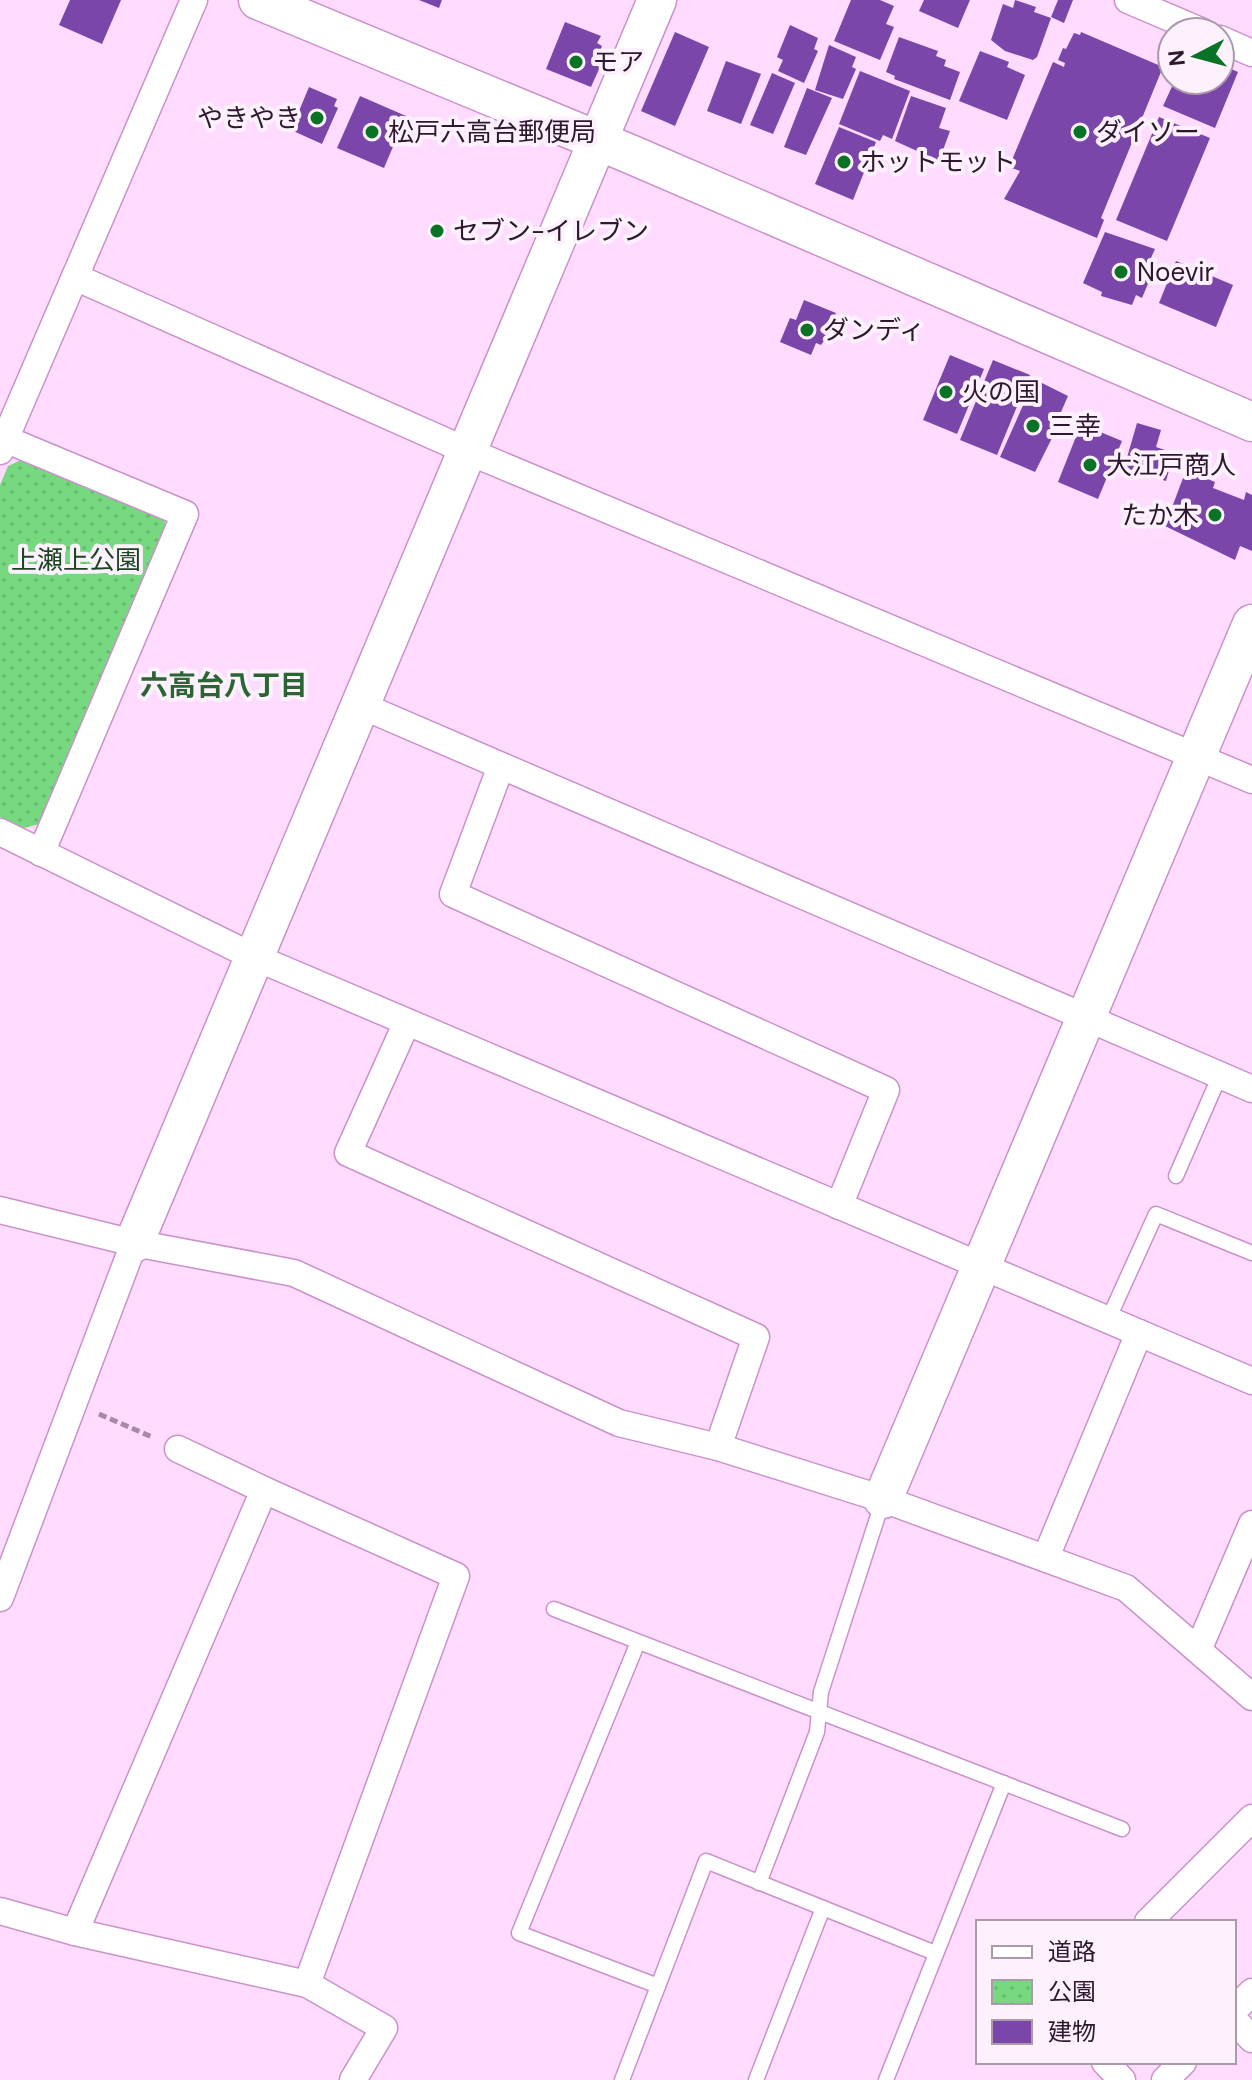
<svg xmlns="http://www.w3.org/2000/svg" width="1252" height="2080" viewBox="0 0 1252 2080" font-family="'DM Sans','Noto Sans JP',sans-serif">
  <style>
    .park { fill: url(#park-dots) }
    .building { fill: #7b46a9 }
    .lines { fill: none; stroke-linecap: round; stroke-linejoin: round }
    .lane-casing { stroke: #ca92cb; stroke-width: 17 }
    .street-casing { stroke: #ca92cb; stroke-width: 29 }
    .secondary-casing { stroke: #ca92cb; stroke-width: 41 }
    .path { stroke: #a88aa8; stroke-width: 5; stroke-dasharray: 8 4; stroke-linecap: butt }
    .lane { stroke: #fff; stroke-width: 14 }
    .street { stroke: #fff; stroke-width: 26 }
    .secondary { stroke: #fff; stroke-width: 38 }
    .poi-dot { fill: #097325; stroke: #fdf1fd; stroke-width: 3 }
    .labels { text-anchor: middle; stroke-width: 8; stroke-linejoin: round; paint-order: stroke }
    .poi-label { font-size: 26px; fill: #2d182e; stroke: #fdf1fd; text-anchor: start }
    .park-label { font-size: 26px; fill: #1c4421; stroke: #fdf1fd }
    .neighbourhood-label { font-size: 28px; font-weight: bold; fill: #2c6533; stroke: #fdf1fd }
  </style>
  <defs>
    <pattern id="park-dots" width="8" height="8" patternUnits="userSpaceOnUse" patternTransform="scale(2)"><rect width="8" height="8" fill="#76d97f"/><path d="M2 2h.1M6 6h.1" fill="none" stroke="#66ba6e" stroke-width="1.8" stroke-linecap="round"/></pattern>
  </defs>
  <rect width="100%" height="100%" fill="#ffdbff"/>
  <polygon class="park" points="23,459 162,513 169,534 47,822 24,828 0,817 0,485 8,466"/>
  <g class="building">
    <polygon points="70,0 121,0 102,44 59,25"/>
    <polygon points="419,0 442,0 439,8"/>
    <polygon points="851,0 880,0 894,6 886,24 894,27 880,60 834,41"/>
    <polygon points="924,0 970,0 958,28 919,11"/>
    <polygon points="1015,0 1036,7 1034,12 1051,18 1037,57 1033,60 1005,51 991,40 1003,4 1013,8"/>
    <polygon points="1058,0 1073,0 1064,23 1051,17"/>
    <polygon points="565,22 601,36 597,43 602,46 595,64 600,67 591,87 546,69"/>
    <polygon points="790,25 818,38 814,49 818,51 804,83 778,71 783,60 777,57"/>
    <polygon points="675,32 709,47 675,126 641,111"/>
    <polygon points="1081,32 1163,67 1101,218 1104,220 1097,238 1004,199 1020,171 1009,167 1053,62 1064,67 1065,63 1058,60 1063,48 1066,49 1074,33 1080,35"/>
    <polygon points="899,37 938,51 936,56 946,60 944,66 960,72 950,100 894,79 895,76 886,72"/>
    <polygon points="829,45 856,57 852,67 856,69 843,99 815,90"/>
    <polygon points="980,51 1009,62 1007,67 1025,75 1007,120 959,101"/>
    <polygon points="726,61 761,74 741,124 707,111"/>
    <polygon points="1220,64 1238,72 1215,128 1163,106 1175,80 1220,80"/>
    <polygon points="860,71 910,91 892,139 883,135 880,141 839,124"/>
    <polygon points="772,73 795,83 773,134 750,125"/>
    <polygon points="309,87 337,99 334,106 338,108 322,144 291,130"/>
    <polygon points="807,88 832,98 806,155 784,147"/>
    <polygon points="360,96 406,116 384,168 337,148"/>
    <polygon points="911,96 946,108 939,128 950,131 939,161 895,141"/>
    <polygon points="1159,117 1210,138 1167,241 1116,220"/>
    <polygon points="839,127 876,142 853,200 815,184"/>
    <polygon points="1105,232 1155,249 1146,269 1153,272 1142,298 1136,295 1132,305 1101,296 1102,292 1083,283"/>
    <polygon points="1176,261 1233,285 1216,327 1159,303"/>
    <polygon points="804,300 836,313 826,338 821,345 816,343 811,355 780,342 790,318 796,320"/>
    <polygon points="950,355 984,369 957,434 923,420"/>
    <polygon points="993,360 1030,375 997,455 960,440"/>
    <polygon points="1040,382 1068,396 1061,412 1064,414 1035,472 1000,457 1033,383 1038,385"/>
    <polygon points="1137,423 1161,430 1156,447 1174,453 1166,481 1124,468"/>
    <polygon points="1081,424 1122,441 1098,499 1058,482"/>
    <polygon points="1186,470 1215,482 1213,488 1244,500 1246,492 1252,495 1252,551 1240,546 1235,560 1165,526"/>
  </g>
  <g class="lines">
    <g class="lane-casing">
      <g id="lane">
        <polyline points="1176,1176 1220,1075"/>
        <polyline points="1108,1320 1156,1214 1252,1253"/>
        <polyline points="554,1609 1122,1829"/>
        <polyline points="638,1642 519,1933 658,1986"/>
        <polyline points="759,1883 817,1732 821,1692 883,1500"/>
        <polyline points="622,2080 706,1861 935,1953"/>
        <polyline points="756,2080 823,1908"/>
        <polyline points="886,2080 1004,1783"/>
      </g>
    </g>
    <g class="street-casing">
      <g id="street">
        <polyline points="1128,0 1203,32"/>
        <polyline points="1220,39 1252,53"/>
        <polyline points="75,277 465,450 1252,780"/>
        <polyline points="5,439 185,514 41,853"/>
        <polyline points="0,451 194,0"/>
        <polyline points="360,705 1252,1089"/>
        <polyline points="501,766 453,894 886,1090 839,1206"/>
        <polyline points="0,832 252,956 1252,1381"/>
        <polyline points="407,1022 348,1153 756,1337 718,1447"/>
        <polyline points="0,1210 134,1243 294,1273 619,1423 718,1447 883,1499 1126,1588 1252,1697"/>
        <polyline points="178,1449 264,1490"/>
        <polyline points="1046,1557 1139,1333"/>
        <polyline points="0,1598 134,1243"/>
        <polyline points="1199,1648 1252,1524"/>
        <polyline points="0,1911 75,1932 307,1984 384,2028 353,2080"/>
        <polyline points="1148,1922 1252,1818"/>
        <polyline points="75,1932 264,1490 456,1576 307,1984"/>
        <polyline points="1234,2010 1252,1992"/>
        <polyline points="1234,2020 1252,2039"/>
        <polyline points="1105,2062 1122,2080"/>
        <polyline points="1165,2080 1183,2062"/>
      </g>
    </g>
    <g class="secondary-casing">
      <g id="secondary">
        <polyline points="258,0 630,154 1252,422"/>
        <polyline points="134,1243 657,0"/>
        <polyline points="883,1499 1252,624"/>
      </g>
    </g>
    <polyline class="path" points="99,1414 152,1437"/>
    <use href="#lane" class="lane"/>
    <use href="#street" class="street"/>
    <use href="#secondary" class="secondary"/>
  </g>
  <g class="poi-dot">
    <circle cx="576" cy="62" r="8"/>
    <circle cx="317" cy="118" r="8"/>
    <circle cx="372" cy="132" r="8"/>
    <circle cx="1080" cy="132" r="8"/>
    <circle cx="844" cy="162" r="8"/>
    <circle cx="437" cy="231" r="8"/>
    <circle cx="1121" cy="272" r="8"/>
    <circle cx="807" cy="330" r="8"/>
    <circle cx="946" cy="392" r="8"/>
    <circle cx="1033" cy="426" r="8"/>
    <circle cx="1090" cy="465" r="8"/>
    <circle cx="1215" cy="515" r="8"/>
  </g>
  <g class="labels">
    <g class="poi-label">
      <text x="592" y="71">モア</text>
      <text x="301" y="127" text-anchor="end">やきやき</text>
      <text x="388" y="141">松戸六高台郵便局</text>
      <text x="1096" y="141">ダイソー</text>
      <text x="860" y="171">ホットモット</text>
      <text x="453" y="240">セブン-イレブン</text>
      <text x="1137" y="281">Noevir</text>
      <text x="823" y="339">ダンディ</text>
      <text x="962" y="401">火の国</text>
      <text x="1049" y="435">三幸</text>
      <text x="1106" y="474">大江戸商人</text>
      <text x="1199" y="524" text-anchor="end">たか木</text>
    </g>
    <g class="park-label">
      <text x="76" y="569">上瀬上公園</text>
    </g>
    <g class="neighbourhood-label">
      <text x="224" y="695">六高台八丁目</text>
    </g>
  </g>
  <rect x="976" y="1920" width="260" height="144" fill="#fdf1fd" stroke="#aa9aaa" stroke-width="2"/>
  <rect x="992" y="1946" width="40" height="12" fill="#ffffff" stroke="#aa9aaa" stroke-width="2"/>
  <text x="1048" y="1960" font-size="24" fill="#2d182e">道路</text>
  <rect x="992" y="1980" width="40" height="24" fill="url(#park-dots)" stroke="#aa9aaa" stroke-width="2"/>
  <text x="1048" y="2000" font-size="24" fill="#2d182e">公園</text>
  <rect x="992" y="2020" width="40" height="24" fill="#7b46a9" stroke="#aa9aaa" stroke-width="2"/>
  <text x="1048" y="2040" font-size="24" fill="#2d182e">建物</text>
  <g transform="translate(1196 56) rotate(264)"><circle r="38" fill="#fdf1fd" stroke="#aa9aaa" stroke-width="2"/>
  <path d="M0-6L14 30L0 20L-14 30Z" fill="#097325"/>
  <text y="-12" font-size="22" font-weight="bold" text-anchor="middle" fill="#2d182e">N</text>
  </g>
</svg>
